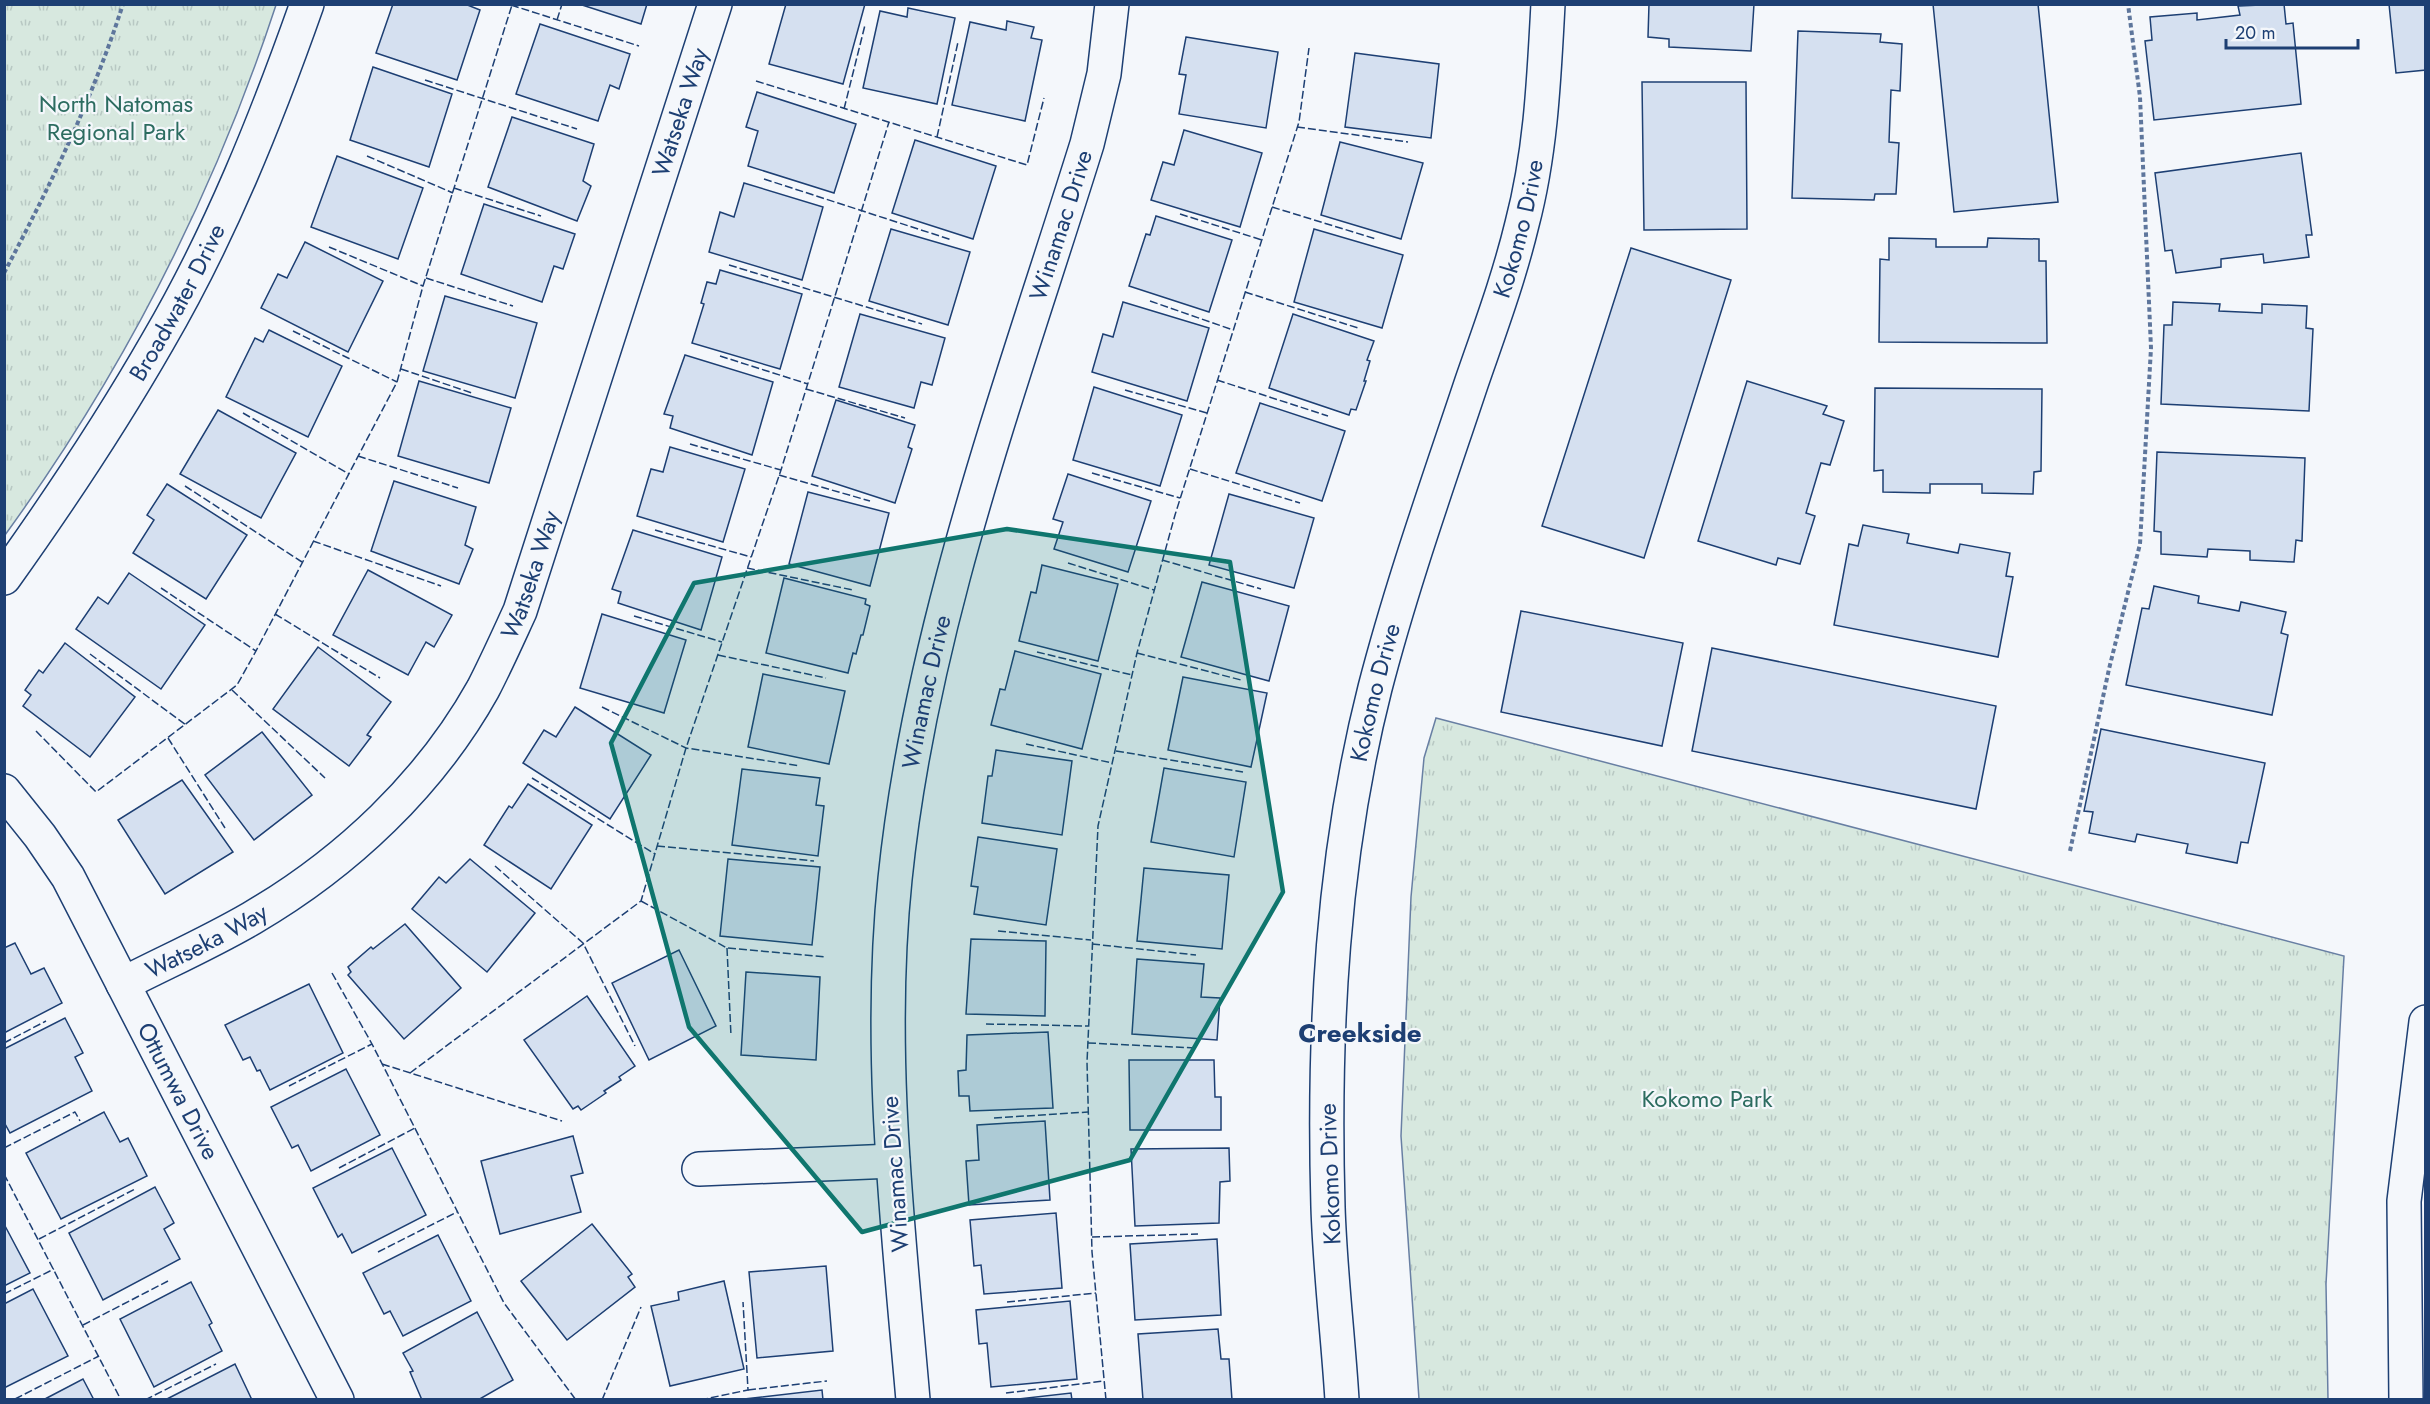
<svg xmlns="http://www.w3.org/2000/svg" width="2430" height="1404" viewBox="0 0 2430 1404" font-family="Jost,sans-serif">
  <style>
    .park { fill: url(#park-tufts); stroke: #687fa3; stroke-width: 1.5 }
    .building { fill: #d5e0f0; stroke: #1d3f73; stroke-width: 1.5 }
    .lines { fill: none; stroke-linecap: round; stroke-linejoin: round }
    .minor-casing { stroke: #1d3f73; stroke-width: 36 }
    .tertiary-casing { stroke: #1d3f73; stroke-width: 36 }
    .secondary-casing { stroke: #1d3f73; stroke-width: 36 }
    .path { stroke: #5e769c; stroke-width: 4; stroke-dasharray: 4.5 3; stroke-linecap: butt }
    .minor { stroke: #f4f7fb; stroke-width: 33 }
    .tertiary { stroke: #f4f7fb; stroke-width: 33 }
    .secondary { stroke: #f4f7fb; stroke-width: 33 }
    .fence { stroke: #1d3f73; stroke-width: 1.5; stroke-dasharray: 8 3; stroke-linecap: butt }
    .marked { fill: #0f766e; fill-opacity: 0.2; stroke: #0f766e; stroke-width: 4.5; stroke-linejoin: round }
    .labels { text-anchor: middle; stroke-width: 4.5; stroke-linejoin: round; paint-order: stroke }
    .park-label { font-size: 24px; fill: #2c6c60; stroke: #f4f7fb }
    .street-label { font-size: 24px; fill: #1d3f73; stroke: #f4f7fb }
    .neighbourhood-label { font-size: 26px; font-weight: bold; fill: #1d3f73; stroke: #f4f7fb }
  </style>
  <defs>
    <pattern id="park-tufts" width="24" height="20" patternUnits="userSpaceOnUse" patternTransform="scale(1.5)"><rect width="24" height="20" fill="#d7e8df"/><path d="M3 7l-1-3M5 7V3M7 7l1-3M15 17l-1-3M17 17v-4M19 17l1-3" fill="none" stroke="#b8c8c3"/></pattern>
  </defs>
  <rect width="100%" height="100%" fill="#f4f7fb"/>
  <g class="park">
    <path d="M5 4 276 5C214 194 122 374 5 535Z"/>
    <polygon points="1436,718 2344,956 2326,1284 2328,1399 1419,1399 1401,1136 1411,897 1424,758"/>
  </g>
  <g class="building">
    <polygon points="393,4 465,4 480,10 457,80 376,53"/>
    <polygon points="579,4 647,4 641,24"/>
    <polygon points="786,4 865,4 843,84 769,64"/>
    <polygon points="1649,4 1754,4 1751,51 1669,47 1669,39 1648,37"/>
    <polygon points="1933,4 2038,4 2058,202 1954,212"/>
    <polygon points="2284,4 2286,24 2293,23 2301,104 2154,120 2145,41 2152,40 2150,17 2197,13 2197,20 2240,15 2238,6"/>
    <polygon points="2389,4 2426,4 2426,70 2396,73"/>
    <polygon points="908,8 955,18 937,104 863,88 880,11 907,17"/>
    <polygon points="1007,21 1034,27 1031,38 1042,40 1025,121 952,105 970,22 1006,30"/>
    <polygon points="540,24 630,54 619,89 610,85 598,121 516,94"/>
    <polygon points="1798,31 1881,34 1880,42 1902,44 1900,91 1891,90 1889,142 1899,143 1896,194 1875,194 1874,200 1792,198"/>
    <polygon points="1186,37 1278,52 1266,128 1179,114 1186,75 1179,74"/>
    <polygon points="1355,53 1439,64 1431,138 1345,127"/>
    <polygon points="373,67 452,94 429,167 350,140"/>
    <polygon points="1642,82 1746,82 1747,229 1644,230"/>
    <polygon points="757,92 856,124 834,193 748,166 758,131 746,127"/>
    <polygon points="512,117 594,144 583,181 591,186 577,221 488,187"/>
    <polygon points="1184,130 1262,153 1240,227 1151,200 1163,162 1174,165"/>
    <polygon points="915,140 996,166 973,239 892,213"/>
    <polygon points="1340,142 1423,163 1401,239 1321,215"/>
    <polygon points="2301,153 2312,235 2306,235 2309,257 2264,263 2263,254 2221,259 2221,267 2176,273 2172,250 2165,251 2155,173"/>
    <polygon points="337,156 423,188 398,259 311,227"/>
    <polygon points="744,183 823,207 802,280 709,252 720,212 734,217"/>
    <polygon points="484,204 575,234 563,269 554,266 542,302 461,274"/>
    <polygon points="1156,216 1232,240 1209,312 1129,286 1146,234 1150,235"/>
    <polygon points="891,229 970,252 948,325 869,301"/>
    <polygon points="1314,229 1403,255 1382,328 1294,302"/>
    <polygon points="1889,238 1936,239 1936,247 1987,247 1988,238 2039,239 2039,261 2046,261 2047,343 1879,342 1880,259 1889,260"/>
    <polygon points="305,242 383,281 348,352 261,308 278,274 287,278"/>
    <polygon points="1631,248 1731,280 1644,558 1542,526"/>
    <polygon points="720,270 802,294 780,369 692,343 704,304 701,303 707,282 716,284"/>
    <polygon points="445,296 537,323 515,398 423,371"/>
    <polygon points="1123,302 1209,328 1187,401 1092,372 1103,334 1113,337"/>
    <polygon points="2173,302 2220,304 2219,311 2262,313 2262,304 2307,306 2306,328 2313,329 2309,411 2161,404 2164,325 2172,325"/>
    <polygon points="860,314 945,338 932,385 921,382 914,408 839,387"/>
    <polygon points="1293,314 1374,341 1367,360 1370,361 1364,381 1366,381 1356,410 1351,409 1349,415 1269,388"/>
    <polygon points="269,330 342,366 308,437 226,397 255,338 263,342"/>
    <polygon points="685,355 773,382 752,455 670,428 673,416 664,414"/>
    <polygon points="419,381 511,408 489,483 398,456"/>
    <polygon points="1747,381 1827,406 1823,414 1844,421 1830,465 1821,463 1806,513 1815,516 1800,564 1778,558 1776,565 1698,541"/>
    <polygon points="1094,387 1182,415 1160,486 1073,460"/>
    <polygon points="1875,388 2042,389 2041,471 2034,472 2033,494 1982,493 1982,484 1930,484 1930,493 1883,492 1883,470 1874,471"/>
    <polygon points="836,400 915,425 908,447 912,449 895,503 812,476"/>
    <polygon points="1260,403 1345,431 1322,501 1236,473"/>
    <polygon points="218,410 296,453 261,518 180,474"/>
    <polygon points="670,447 745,469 723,542 637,516 651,469 663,472"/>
    <polygon points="2157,452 2305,458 2302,541 2296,540 2294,562 2250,560 2250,551 2208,549 2207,557 2161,554 2161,532 2154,531"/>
    <polygon points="1068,474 1151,501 1128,572 1054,549 1063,522 1053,519"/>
    <polygon points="394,481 476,507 465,545 473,549 459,584 371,551"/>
    <polygon points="167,484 247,535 206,599 133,553 154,520 147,515"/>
    <polygon points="808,492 889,513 870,586 789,564"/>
    <polygon points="1229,494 1314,518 1294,588 1209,565"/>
    <polygon points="1863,525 1909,534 1907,543 1958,553 1960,544 2010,553 2006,576 2013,577 1998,657 1834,625 1849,544 1858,546"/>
    <polygon points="633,530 722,557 701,630 618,603 621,592 612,589"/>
    <polygon points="1042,565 1118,584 1098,661 1019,641 1031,592 1036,593"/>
    <polygon points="368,570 452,615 434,647 426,642 408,675 333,635"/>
    <polygon points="129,573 205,625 161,689 76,629 98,597 108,604"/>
    <polygon points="784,578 866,599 865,604 870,606 863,635 861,635 856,654 853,653 848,673 766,653"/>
    <polygon points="1202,582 1289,606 1269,681 1181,657"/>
    <polygon points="2154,586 2199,596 2198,603 2239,611 2241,602 2286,612 2281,633 2288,635 2272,715 2126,685 2142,608 2149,609"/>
    <polygon points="1521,611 1683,643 1662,746 1501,712"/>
    <polygon points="602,614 686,640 664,713 580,688"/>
    <polygon points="65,643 135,697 90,757 23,706 31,695 25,690 39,670 43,673"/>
    <polygon points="318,647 391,702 367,735 371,737 349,766 273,709"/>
    <polygon points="1712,648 1996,706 1976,809 1692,751"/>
    <polygon points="1015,651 1101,674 1082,749 991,725 1000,689 1005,690"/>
    <polygon points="763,674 845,691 829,764 748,747"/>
    <polygon points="1183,677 1267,693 1251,767 1168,750"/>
    <polygon points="575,707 651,755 610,819 523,763 544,730 556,737"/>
    <polygon points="2101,729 2265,763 2248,843 2241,842 2237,863 2186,853 2188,844 2137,834 2135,842 2089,833 2093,812 2084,811"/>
    <polygon points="262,732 312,795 254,840 205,775"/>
    <polygon points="996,750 1072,761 1062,835 982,823 988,776 992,776"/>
    <polygon points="1164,768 1246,782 1234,857 1151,842"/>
    <polygon points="742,769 820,778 816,805 824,806 818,856 732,845"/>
    <polygon points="182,780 233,852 165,894 118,820"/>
    <polygon points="528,784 592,825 551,889 484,845 509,806 512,808"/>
    <polygon points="978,837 1057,849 1046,925 974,914 978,887 971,886"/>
    <polygon points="470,859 535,913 487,972 412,909 439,877 446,883"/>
    <polygon points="728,859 820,867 812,945 720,936"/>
    <polygon points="1144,868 1229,875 1222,949 1137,941"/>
    <polygon points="405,924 461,988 404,1039 348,975 351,972 348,967 371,947 373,949"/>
    <polygon points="971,939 1046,941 1045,1016 966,1014"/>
    <polygon points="15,943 31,974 44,968 62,1003 4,1033 4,948"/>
    <polygon points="679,950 716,1026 649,1060 612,983"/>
    <polygon points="1137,959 1204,964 1201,997 1220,998 1217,1040 1132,1034"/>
    <polygon points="746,972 820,977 816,1060 741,1055"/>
    <polygon points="309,984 343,1053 270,1090 260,1070 257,1071 250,1057 243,1060 225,1025"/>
    <polygon points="587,996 635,1066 619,1077 621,1080 604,1091 606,1093 581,1110 578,1106 573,1109 524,1040"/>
    <polygon points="65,1018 83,1053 75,1057 92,1091 10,1133 4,1122 4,1049"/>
    <polygon points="1048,1032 1053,1108 970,1111 969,1096 959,1096 958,1071 966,1070 967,1035"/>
    <polygon points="1129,1060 1214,1060 1215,1097 1221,1097 1221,1130 1130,1130"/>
    <polygon points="346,1069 380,1135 311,1171 298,1145 292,1148 271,1107"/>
    <polygon points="104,1112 120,1142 128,1138 147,1176 61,1219 26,1153"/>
    <polygon points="1045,1121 1050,1200 969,1205 966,1161 979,1160 977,1125"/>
    <polygon points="573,1136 583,1173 571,1176 581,1212 500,1234 481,1161"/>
    <polygon points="392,1148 426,1215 352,1253 342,1234 338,1237 313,1188"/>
    <polygon points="1229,1148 1230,1181 1220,1182 1219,1223 1135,1226 1131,1149"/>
    <polygon points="155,1187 174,1223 164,1229 180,1259 103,1300 69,1233"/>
    <polygon points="1056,1213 1062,1288 984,1294 981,1265 974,1266 970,1220"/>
    <polygon points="4,1224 30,1273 4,1286"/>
    <polygon points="592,1224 632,1274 628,1277 635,1287 567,1340 521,1281"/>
    <polygon points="438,1235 471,1301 403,1336 390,1311 384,1314 363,1273"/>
    <polygon points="1217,1239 1221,1315 1135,1320 1130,1244"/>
    <polygon points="826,1266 833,1351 757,1358 749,1272"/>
    <polygon points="724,1281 744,1369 670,1386 651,1306 679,1300 678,1292"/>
    <polygon points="191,1282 212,1323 209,1325 222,1351 154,1387 120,1319"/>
    <polygon points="33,1289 68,1356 4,1388 4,1304"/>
    <polygon points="1070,1301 1077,1379 991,1387 987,1343 979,1344 976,1310"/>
    <polygon points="477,1312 513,1380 478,1400 422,1400 410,1372 413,1371 403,1353"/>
    <polygon points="1218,1329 1221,1359 1229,1359 1232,1400 1143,1400 1138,1334"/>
    <polygon points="235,1364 252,1400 165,1400"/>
    <polygon points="83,1379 94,1400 43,1400"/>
    <polygon points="822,1390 823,1400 735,1400"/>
    <polygon points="1071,1393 1072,1400 1009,1400"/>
  </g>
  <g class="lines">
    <g class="minor-casing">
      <g id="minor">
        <path id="s1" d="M4 578C59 501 111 423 158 341 220 235 266 120 307 4"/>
        <path id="s2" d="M4 791 40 836 68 877 337 1400"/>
        <path id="s3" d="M123 984C166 962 211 942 252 918 346 863 430 784 483 689 496 664 508 637 520 611L715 4"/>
        <polyline points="699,1169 893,1161"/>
        <path id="s4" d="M913 1400C898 1226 877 1052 895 879 921 626 1012 385 1087 144L1104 74 1112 4"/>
      </g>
    </g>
    <g class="tertiary-casing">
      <g id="tertiary">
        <path id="s5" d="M1342 1400C1338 1335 1330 1271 1328 1207 1323 1033 1332 857 1375 688 1402 584 1438 483 1472 381 1490 329 1509 278 1522 224 1541 152 1544 78 1548 4"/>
      </g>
    </g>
    <g class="secondary-casing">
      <polyline id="secondary" points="2406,1400 2404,1201 2426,1022"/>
    </g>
    <g class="path">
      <path d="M4 273C50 186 93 98 123 4"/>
      <polyline points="2070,851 2109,669 2140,544 2151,348 2140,97 2128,4"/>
    </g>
    <use href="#minor" class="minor"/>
    <use href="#tertiary" class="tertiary"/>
    <use href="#secondary" class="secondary"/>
    <g class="fence">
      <polyline points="511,5 639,46"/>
      <polyline points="557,20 562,4"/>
      <polyline points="425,80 577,129"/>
      <polyline points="756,81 1027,165 1044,98"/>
      <polyline points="844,109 865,25"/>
      <polyline points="1297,127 1408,142"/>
      <polyline points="937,137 958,42"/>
      <polyline points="367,156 453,193"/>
      <polyline points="764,179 952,240"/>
      <polyline points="454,188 541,216"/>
      <polyline points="1272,207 1376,239"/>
      <polyline points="1180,214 1262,240"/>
      <polyline points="329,247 423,286"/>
      <polyline points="729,265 922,324"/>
      <polyline points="426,278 513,306"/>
      <polyline points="1245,292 1358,328"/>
      <polyline points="1150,301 1233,330"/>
      <polyline points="293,331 397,382"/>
      <polyline points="720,356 808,384"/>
      <polyline points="401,369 472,393"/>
      <polyline points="1217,380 1328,416"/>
      <polyline points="806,389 905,418"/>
      <polyline points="1125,390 1207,413"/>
      <polyline points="243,413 349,474"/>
      <polyline points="690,444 781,470"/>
      <polyline points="358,456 458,488"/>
      <polyline points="1190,469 1300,503"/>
      <polyline points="1092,473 1180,498"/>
      <polyline points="779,475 870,501"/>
      <polyline points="185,486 302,562"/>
      <polyline points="655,530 751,557"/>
      <polyline points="313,541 441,586"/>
      <polyline points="1162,560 1261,589"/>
      <polyline points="1068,563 1154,590"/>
      <polyline points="747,568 853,590"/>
      <polyline points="161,588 256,651"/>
      <polyline points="275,614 380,678"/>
      <polyline points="634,616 722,642"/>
      <polyline points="1037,652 1132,675"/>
      <polyline points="1137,653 1241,680"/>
      <polyline points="90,654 186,725"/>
      <polyline points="718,655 826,678"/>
      <polyline points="232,690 325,778"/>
      <polyline points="602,707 686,748 800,766"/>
      <polyline points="36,731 96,792 237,685 256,651 397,382 423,286 512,5"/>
      <polyline points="168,738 225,828"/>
      <polyline points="1026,744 1112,763"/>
      <polyline points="1116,751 1243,772"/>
      <polyline points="532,778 655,854"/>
      <polyline points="657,846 814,861"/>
      <polyline points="495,866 583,943 635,1046"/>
      <polyline points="641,901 727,948 826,957"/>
      <polyline points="998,931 1091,940"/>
      <polyline points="1092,944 1196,955"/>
      <polyline points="727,948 731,1036"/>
      <polyline points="332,973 372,1044 504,1303 576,1400"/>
      <polyline points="986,1024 1088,1026"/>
      <polyline points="4,1043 46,1021"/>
      <polyline points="1088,1043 1196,1048"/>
      <polyline points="382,1064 562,1121"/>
      <polyline points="410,1073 641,901 686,748 781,470 889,122"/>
      <polyline points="289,1086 372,1044"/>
      <polyline points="994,1118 1088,1112"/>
      <polyline points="4,1148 75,1112 80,1121"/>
      <polyline points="339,1168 415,1128"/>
      <polyline points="4,1174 121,1400"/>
      <polyline points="1092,1237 1198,1234"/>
      <polyline points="39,1239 135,1189"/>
      <polyline points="378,1252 457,1212"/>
      <polyline points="4,1294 54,1269"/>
      <polyline points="1007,1302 1096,1293"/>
      <polyline points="83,1325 168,1281"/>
      <polyline points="748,1390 827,1381"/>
      <polyline points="1006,1393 1104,1381"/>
      <polyline points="15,1399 99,1356"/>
      <polyline points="145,1400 216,1364"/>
      <polyline points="602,1400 641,1307"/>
      <polyline points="700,1400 748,1390 743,1302"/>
      <polyline points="1106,1400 1092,1252 1087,1062 1098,826 1137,653 1175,515 1299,122 1309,48"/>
    </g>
  </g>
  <path class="marked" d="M1007 529 1230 562 1283 892 1130 1160 862 1232 689 1027 611 743 694 583Z"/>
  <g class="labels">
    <g class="park-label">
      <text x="116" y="112">North Natomas<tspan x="116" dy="28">Regional Park</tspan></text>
      <text x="1707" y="1107">Kokomo Park</text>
    </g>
    <g class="street-label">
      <text dy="8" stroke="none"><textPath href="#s3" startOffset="1084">Watseka Way</textPath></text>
      <text dy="8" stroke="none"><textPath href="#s4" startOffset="1198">Winamac Drive</textPath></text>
      <text dy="8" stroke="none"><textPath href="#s5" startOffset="1198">Kokomo Drive</textPath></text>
      <text dy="8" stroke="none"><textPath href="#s1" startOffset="326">Broadwater Drive</textPath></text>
      <text dy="8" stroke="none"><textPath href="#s3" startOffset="598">Watseka Way</textPath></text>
      <text dy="8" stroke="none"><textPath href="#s4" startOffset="712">Winamac Drive</textPath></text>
      <text dy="8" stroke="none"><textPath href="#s5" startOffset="712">Kokomo Drive</textPath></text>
      <text dy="8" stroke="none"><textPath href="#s3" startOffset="94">Watseka Way</textPath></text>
      <text dy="8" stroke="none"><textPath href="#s2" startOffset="348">Ottumwa Drive</textPath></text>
      <text transform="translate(895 1174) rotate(-94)" y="8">Winamac Drive</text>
      <text transform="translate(1330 1174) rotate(-92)" y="8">Kokomo Drive</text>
    </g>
    <g class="neighbourhood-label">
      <text x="1360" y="1042">Creekside</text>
    </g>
  </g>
  <rect width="2430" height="1404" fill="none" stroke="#1d3f73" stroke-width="12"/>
  <path d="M2226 39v9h132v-9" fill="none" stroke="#1d3f73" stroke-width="3"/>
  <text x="2235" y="39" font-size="18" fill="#1d3f73" stroke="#f4f7fb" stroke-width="4.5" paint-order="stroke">20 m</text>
</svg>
